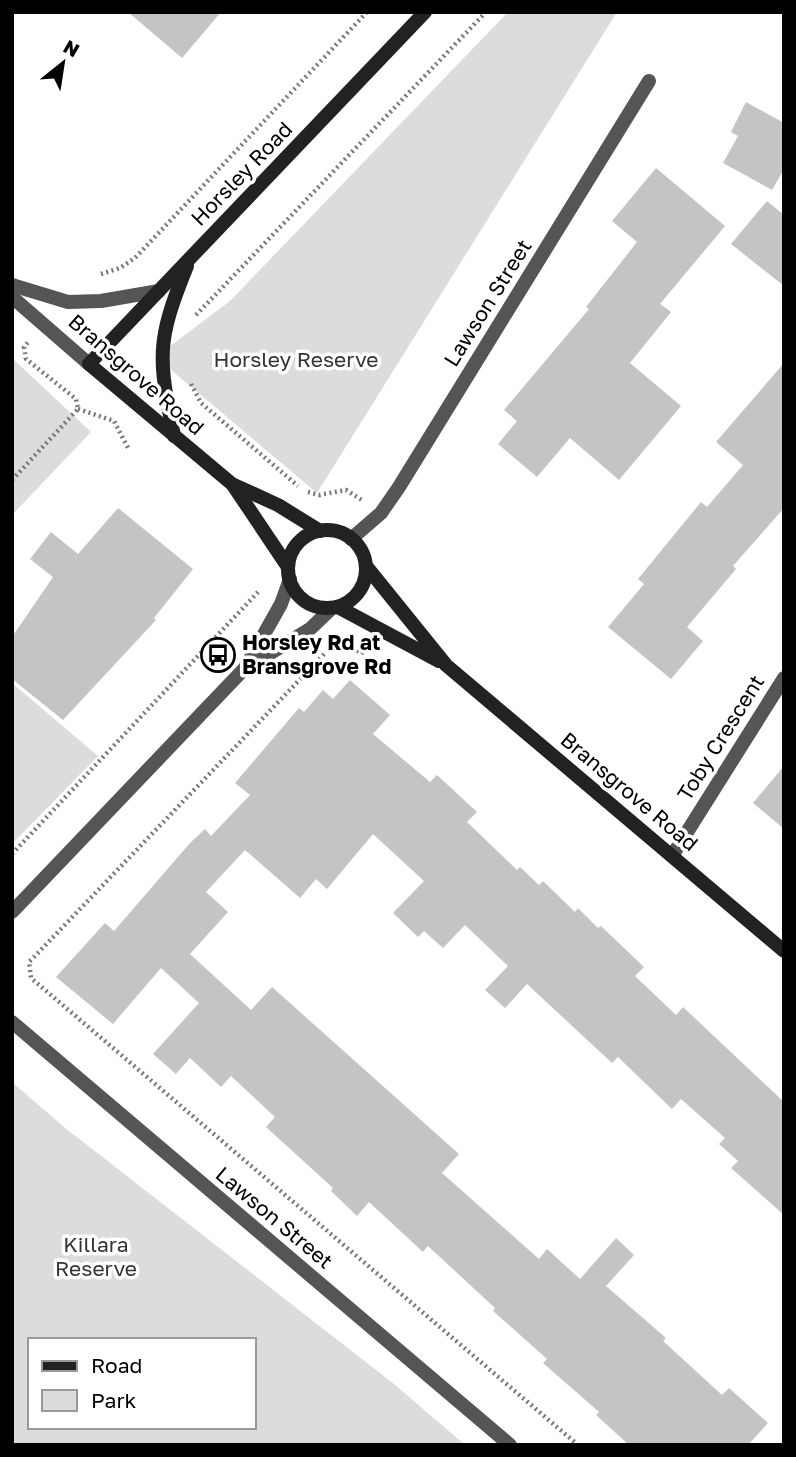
<svg xmlns="http://www.w3.org/2000/svg" width="796" height="1457" viewBox="0 0 796 1457" font-family="'Golos Text',sans-serif">
  <style>
    .green { fill: #dcdcdc; fill-rule: evenodd }
    .building { fill: #c4c4c4 }
    .lines { fill: none; stroke-linecap: round; stroke-linejoin: round }
    .path { stroke: #777; stroke-width: 4.5; stroke-dasharray: 2 3.5; stroke-linecap: butt }
    .lane { stroke: #555; stroke-width: 14 }
    .street { stroke: #555; stroke-width: 14 }
    .secondary { stroke: #222; stroke-width: 14 }
    .labels { text-anchor: middle; stroke-width: 7; stroke-linejoin: round; paint-order: stroke }
    .street-label { font-size: 21px; fill: #000; stroke: #fff }
    .park-label { font-size: 21px; fill: #333; stroke: #fff }
    .poi-label { font-size: 21px; font-weight: bold; fill: #000; stroke: #fff; text-anchor: start }
  </style>
  <rect width="100%" height="100%" fill="#fff"/>
  <g class="green">
    <polygon points="508,12 617,12 317,493 164,364 165,350 230,301"/>
    <polygon points="12,358 91,432 12,515"/>
    <polygon points="12,683 98,756 12,844"/>
    <path d="M12 1082 64 1127 394 1384 465 1445H12ZM30 1340H254V1427H30Z"/>
  </g>
  <g class="building">
    <polygon points="128,12 221,12 182,58"/>
    <polygon points="746,102 784,123 784,169 772,190 723,163 738,136 731,132"/>
    <polygon points="656,168 725,226 660,304 671,312 630,363 681,406 619,480 570,438 537,477 498,444 517,421 504,410 589,309 586,307 637,242 612,221"/>
    <polygon points="767,201 784,215 784,286 731,244"/>
    <polygon points="784,363 784,508 733,566 736,569 687,627 703,641 671,679 608,627 644,584 638,579 701,502 707,507 743,465 716,442"/>
    <polygon points="118,508 193,569 154,618 156,620 63,720 12,679 12,637 53,577 30,559 51,532 78,554"/>
    <polygon points="350,680 390,715 373,734 430,782 437,775 477,812 467,822 517,870 520,867 539,885 543,881 575,912 578,908 598,928 601,926 644,967 635,976 676,1015 683,1007 784,1102 784,1215 731,1168 738,1161 719,1144 725,1138 681,1099 672,1109 618,1057 612,1063 527,984 505,1008 485,990 508,966 465,925 443,948 424,931 418,937 393,913 424,881 373,834 327,889 316,879 300,898 245,850 206,892 228,912 190,954 251,1010 272,987 459,1154 442,1173 539,1259 547,1249 580,1279 616,1238 634,1255 606,1286 666,1338 663,1341 722,1395 729,1388 768,1423 748,1445 629,1445 596,1415 599,1412 543,1363 547,1359 493,1311 495,1308 428,1246 423,1252 369,1202 357,1216 331,1191 333,1188 266,1127 275,1117 231,1076 221,1087 190,1058 176,1074 153,1054 199,1003 161,968 113,1024 56,977 105,923 114,931 190,843 205,829 211,836 250,795 235,783 299,708 304,712 323,690 333,699"/>
    <polygon points="784,766 784,829 753,803"/>
  </g>
  <g class="lines">
    <g class="path">
      <polyline points="101,274 120,268 135,258 367,12"/>
      <polyline points="196,315 486,12"/>
      <polyline points="191,384 201,403 298,486"/>
      <polyline points="78,409 114,421 128,448"/>
      <polyline points="12,480 78,409 76,399 26,359 24,347 29,341"/>
      <polyline points="308,492 319,495 346,490 362,500"/>
      <polyline points="366,648 361,654 354,648 330,648 35,956 29,962 31,978 578,1445"/>
      <polyline points="12,854 258,592"/>
    </g>
    <g class="lane">
      <polyline points="12,285 68,302 101,301 159,291"/>
      <polyline points="12,297 89,364"/>
    </g>
    <g class="street">
      <polyline points="351,539 381,513 399,487 649,81"/>
      <polyline points="246,668 310,629 332,608"/>
      <polyline points="672,856 784,678"/>
      <polyline points="12,912 245,668 281,604 290,579"/>
      <polyline points="12,1022 510,1445"/>
    </g>
    <g class="secondary">
      <path d="M174 436C158 357 156 342 187 266"/>
      <polyline points="233,485 288,567"/>
      <circle cx="327" cy="569" r="39"/>
      <polyline points="320,531 278,505 232,484 89,364 425,12"/>
      <polyline points="366,566 446,665 784,951"/>
      <polyline points="338,607 439,661"/>
    </g>
  </g>
  <defs>
    <g id="bus-ring" transform="scale(1.75)"><circle r="9.5" fill="#fff" stroke="#000" stroke-width="1.5"/><path d="M-5-6H5V4H4V6H2V4H-2V6H-4V4H-5ZM-3.5-4V0h7V-4ZM-3.5 1.2v1.5H-2V1.2ZM2 1.2v1.5H3.5V1.2Z" fill="#000"/></g>
  </defs>
  <g fill-rule="evenodd">
    <use href="#bus-ring" x="218" y="655"/>
  </g>
  <g class="labels">
    <g class="street-label">
      <text transform="translate(242 174) rotate(-46)" y="7">Horsley Road</text>
      <text transform="translate(488 303) rotate(-58)" y="7">Lawson Street</text>
      <text transform="translate(136 375) rotate(41)" y="7">Bransgrove Road</text>
      <text transform="translate(721 738) rotate(-58)" y="7">Toby Crescent</text>
      <text transform="translate(629 792) rotate(40)" y="7">Bransgrove Road</text>
      <text transform="translate(274 1218) rotate(40)" y="7">Lawson Street</text>
    </g>
    <g class="park-label">
      <text x="296" y="367">Horsley Reserve</text>
      <text x="96" y="1252">Killara<tspan x="96" dy="24">Reserve</tspan></text>
    </g>
    <g class="poi-label">
      <text x="242" y="650">Horsley Rd at<tspan x="242" dy="24">Bransgrove Rd</tspan></text>
    </g>
  </g>
  <rect width="796" height="1457" fill="none" stroke="#000000" stroke-width="28"/>
  <rect x="28" y="1338" width="228" height="91" fill="#ffffff" stroke="#999999" stroke-width="2"/>
  <rect x="42" y="1361" width="35" height="10" fill="#222222" stroke="#999999" stroke-width="2"/>
  <text x="91" y="1373" font-size="21" fill="#000000">Road</text>
  <rect x="42" y="1390" width="35" height="21" fill="#dcdcdc" stroke="#999999" stroke-width="2"/>
  <text x="91" y="1408" font-size="21" fill="#000000">Park</text>
  <g transform="translate(63 63) rotate(30)" stroke="#ffffff" stroke-width="5" paint-order="stroke">
  <path d="M0-5L12 26L0 18L-12 26Z" fill="#000000"/>
  <text y="-10" font-size="19" font-weight="bold" text-anchor="middle" fill="#000000">N</text>
  </g>
</svg>
